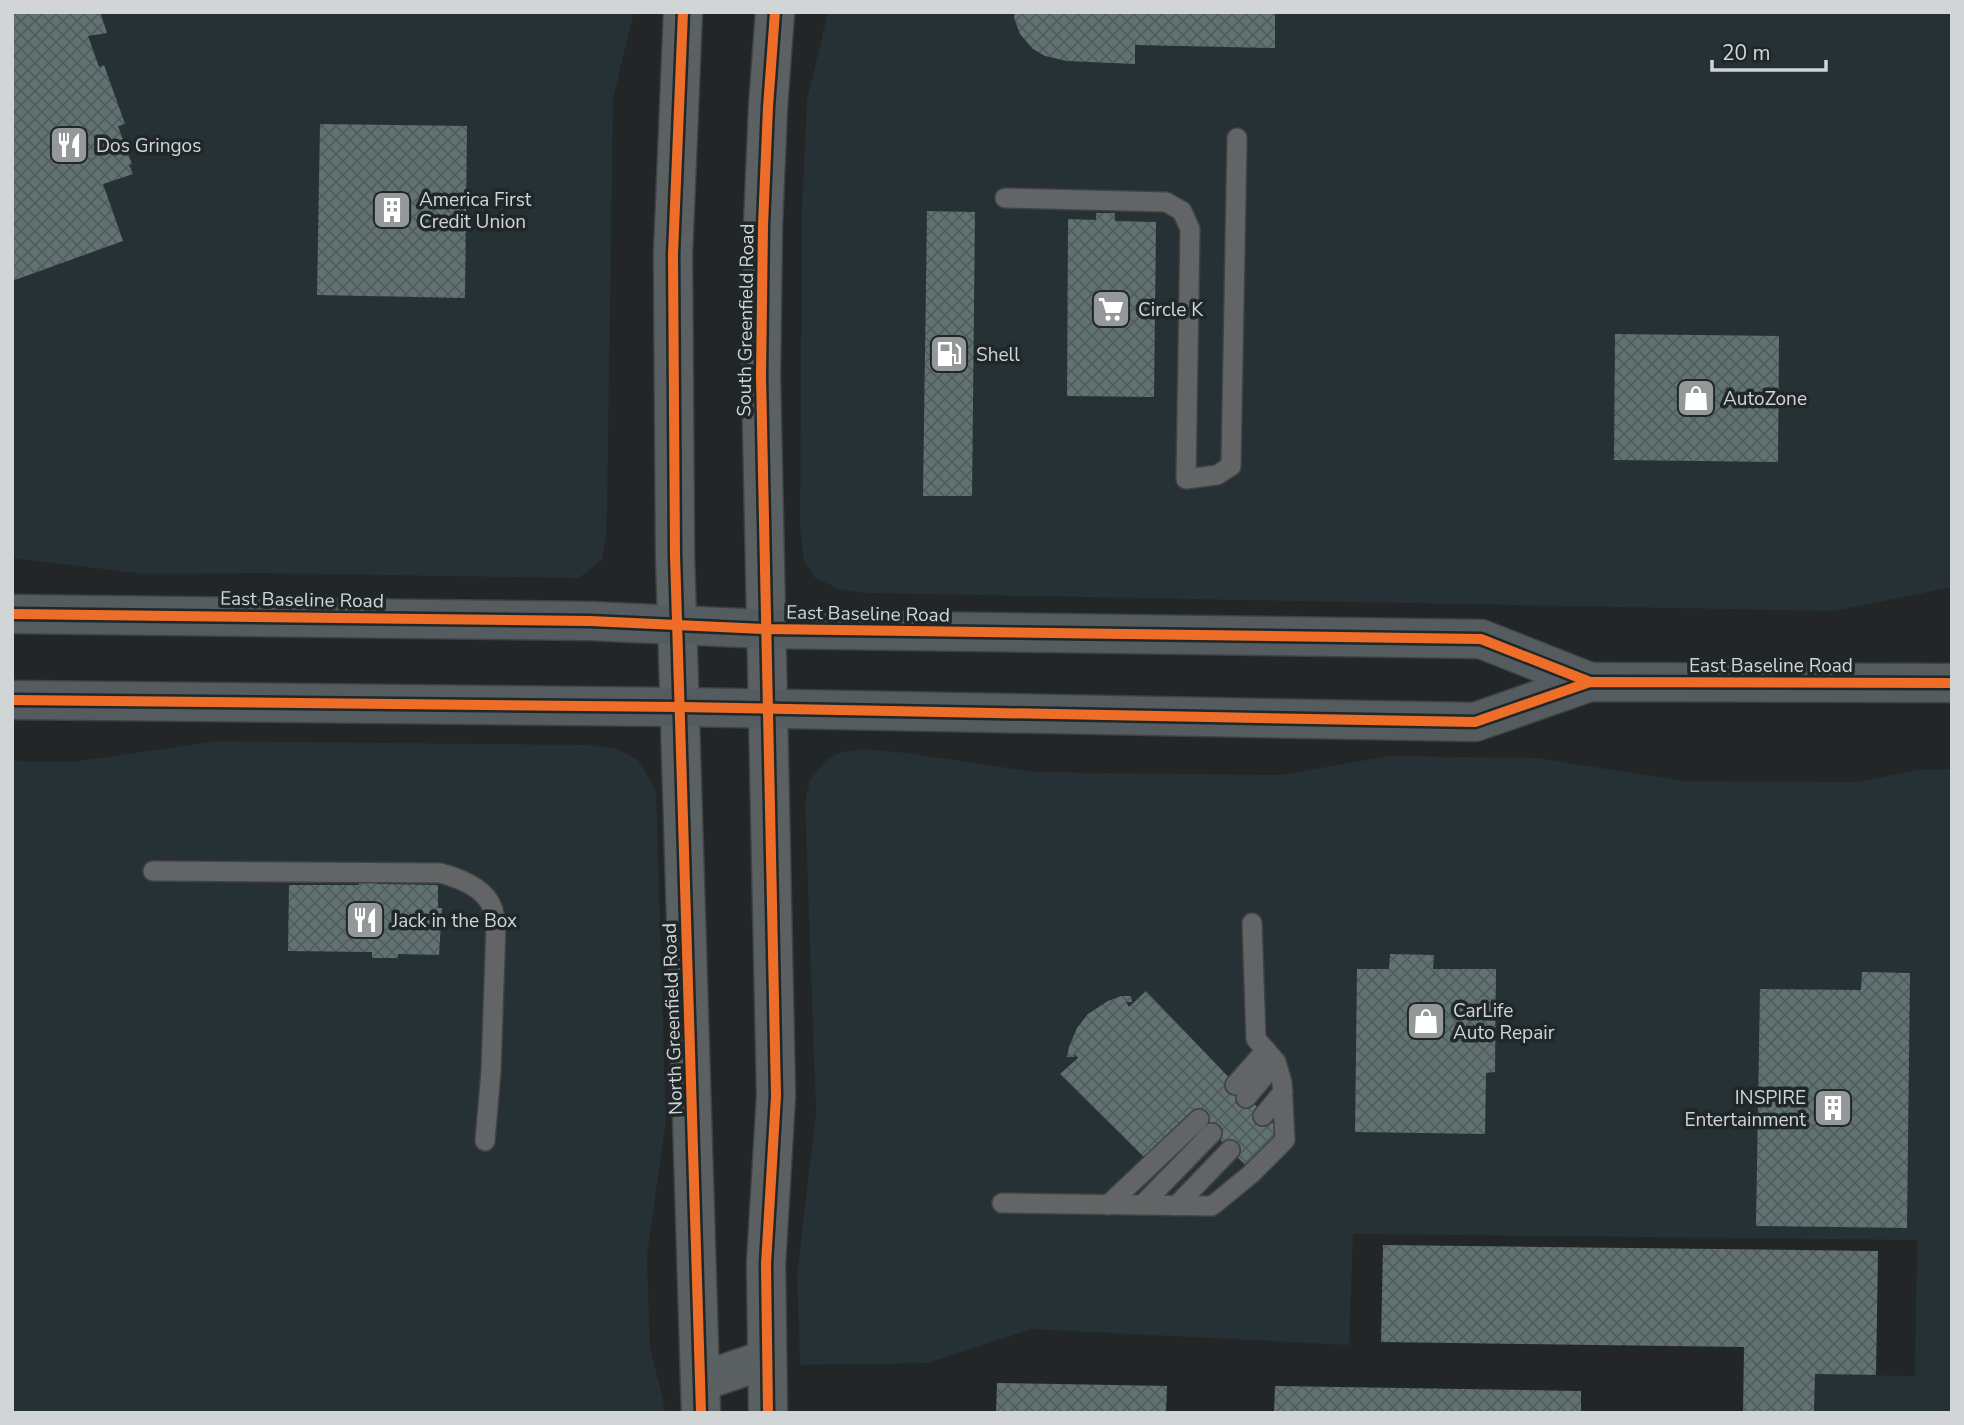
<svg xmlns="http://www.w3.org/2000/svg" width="1964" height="1425" viewBox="0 0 1964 1425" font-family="'Nunito Sans',sans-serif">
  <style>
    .built { fill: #253134 }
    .building { fill: url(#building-cross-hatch) }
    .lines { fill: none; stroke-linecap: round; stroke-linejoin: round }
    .lane-casing { stroke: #3f4243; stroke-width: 22 }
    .secondary-casing { stroke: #3f4243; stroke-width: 41 }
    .primary-casing { stroke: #3f4243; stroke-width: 41 }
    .lane { stroke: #626465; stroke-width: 19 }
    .secondary { stroke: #5b6163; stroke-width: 38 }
    .primary { stroke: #555c60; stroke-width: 38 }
    .cycleway-casing { stroke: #202729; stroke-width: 15 }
    .cycleway { stroke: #ee6e29; stroke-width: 10 }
    .labels { text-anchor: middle; stroke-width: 7; stroke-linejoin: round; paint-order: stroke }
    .poi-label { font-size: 19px; fill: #d1d5d6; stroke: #202729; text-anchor: start }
    .street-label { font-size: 19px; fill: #d1d5d6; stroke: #202729 }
  </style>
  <defs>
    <pattern id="building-cross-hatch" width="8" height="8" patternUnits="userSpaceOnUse" patternTransform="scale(1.75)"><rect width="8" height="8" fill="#617272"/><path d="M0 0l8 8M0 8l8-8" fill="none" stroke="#525c5c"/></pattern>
  </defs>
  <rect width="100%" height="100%" fill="#222627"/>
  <g class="built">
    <polygon points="12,12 634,12 613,99 607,512 606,535 602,560 579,578 258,573 144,574 12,558"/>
    <polygon points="828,12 1952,12 1952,587 1834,611 867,593 839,589 815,578 804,561 800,529 802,208 807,100"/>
    <polygon points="218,741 589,745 617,749 638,760 656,790 666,1120 647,1256 650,1348 666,1413 12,1413 12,761 71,762"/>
    <polygon points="862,749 907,753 1035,772 1280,775 1389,756 1537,758 1684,781 1856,782 1918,770 1952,769 1952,1413 1814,1413 1815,1374 1915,1376 1917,1240 1353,1234 1349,1345 1032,1329 928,1363 800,1365 797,1275 816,1112 805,802 810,780 828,758 843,752"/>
  </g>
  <g class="building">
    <polygon points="12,12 100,12 107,33 88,36 99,67 104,65 125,124 118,126 132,164 129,165 133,174 103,184 123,241 12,281"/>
    <polygon points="1015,12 1275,12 1275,48 1135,45 1135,64 1067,61 1045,56 1033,49 1020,34 1014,18"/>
    <polygon points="320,124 467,126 465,298 317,295"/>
    <polygon points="927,211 975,212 972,496 923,496"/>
    <polygon points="1096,213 1115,213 1115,221 1156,222 1154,397 1067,396 1068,219 1096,220"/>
    <polygon points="1615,334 1779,336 1778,462 1614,460"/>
    <polygon points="359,877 378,877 378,884 438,885 438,908 442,908 439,955 398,954 398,958 372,958 372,952 288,951 289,885 359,885"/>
    <polygon points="1390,954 1434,955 1433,969 1496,969 1495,1072 1486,1073 1485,1134 1355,1132 1357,969 1389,969"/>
    <polygon points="1862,972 1910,973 1907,1228 1756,1226 1760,989 1861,990"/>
    <polygon points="1146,991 1286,1137 1251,1171 1195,1114 1147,1160 1060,1074 1078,1058 1075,1054 1074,1057 1067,1057 1069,1047 1077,1028 1088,1014 1108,1001 1121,996 1131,996 1132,1002 1126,1002 1129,1007"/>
    <polygon points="1383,1245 1878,1251 1876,1375 1815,1374 1814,1413 1743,1413 1744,1347 1381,1342"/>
    <polygon points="997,1383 1167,1386 1166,1413 996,1413"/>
    <polygon points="1275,1386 1581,1391 1581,1413 1274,1413"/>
  </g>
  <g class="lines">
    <g class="lane-casing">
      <g id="lane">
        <polyline points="1005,198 1166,202 1182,211 1190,229 1186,479 1217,475 1231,466 1237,138"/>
        <path d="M153 871 440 873C459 878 484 887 492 907 494 912 495 919 496 924L491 1071 485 1141"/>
        <polyline points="1235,1085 1266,1050"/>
        <polyline points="1246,1098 1276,1062"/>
        <polyline points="1263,1116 1283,1092"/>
        <polyline points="1002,1203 1212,1206 1251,1174 1285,1140 1282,1082 1276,1062 1256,1039 1252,923"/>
        <polyline points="1108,1205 1199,1119"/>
        <polyline points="1142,1205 1212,1133"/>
        <polyline points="1176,1206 1230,1150"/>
      </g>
    </g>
    <g class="secondary-casing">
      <g id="secondary">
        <polyline points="683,12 673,254 675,555 701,1413"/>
        <polyline points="700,1382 767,1359"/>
        <polyline points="768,1413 766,1264 776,1096 761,376 763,225 768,107 775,12"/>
      </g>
    </g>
    <g class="primary-casing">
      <g id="primary">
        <polyline points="12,614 590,621 766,629 1481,639 1590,682"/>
        <polyline points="12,700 680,707 1475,722 1590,682 1952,683"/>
      </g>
    </g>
    <use href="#lane" class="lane"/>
    <use href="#secondary" class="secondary"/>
    <use href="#primary" class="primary"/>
    <g class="cycleway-casing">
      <g id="cycleway">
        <polyline points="683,12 673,254 675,555 701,1413"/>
        <polyline points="12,614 590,621 766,629 1481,639 1590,682"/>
        <polyline points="12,700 680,707 1475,722 1590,682 1952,683"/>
        <polyline points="768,1413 766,1264 776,1096 761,376 763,225 768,107 775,12"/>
      </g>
    </g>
    <use href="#cycleway" class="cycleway"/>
  </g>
  <defs>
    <g id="restaurant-square" transform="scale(2.0125)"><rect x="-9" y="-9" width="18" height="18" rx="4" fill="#949899" stroke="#202729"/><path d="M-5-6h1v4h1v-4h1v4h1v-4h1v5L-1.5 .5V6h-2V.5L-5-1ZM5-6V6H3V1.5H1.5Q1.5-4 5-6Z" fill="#fff"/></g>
    <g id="building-square" transform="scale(2.0125)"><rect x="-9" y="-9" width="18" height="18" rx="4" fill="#949899" stroke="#202729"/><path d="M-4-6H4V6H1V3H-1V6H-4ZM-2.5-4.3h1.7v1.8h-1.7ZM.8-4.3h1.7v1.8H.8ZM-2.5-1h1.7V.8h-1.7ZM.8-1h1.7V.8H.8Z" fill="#fff"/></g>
    <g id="supermarket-square" transform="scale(2.0125)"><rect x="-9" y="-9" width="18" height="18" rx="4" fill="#949899" stroke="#202729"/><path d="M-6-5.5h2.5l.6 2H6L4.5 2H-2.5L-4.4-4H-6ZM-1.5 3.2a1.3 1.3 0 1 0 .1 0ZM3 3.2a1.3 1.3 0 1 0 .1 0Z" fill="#fff"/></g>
    <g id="fuel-square" transform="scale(2.0125)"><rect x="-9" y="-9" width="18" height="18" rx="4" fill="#949899" stroke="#202729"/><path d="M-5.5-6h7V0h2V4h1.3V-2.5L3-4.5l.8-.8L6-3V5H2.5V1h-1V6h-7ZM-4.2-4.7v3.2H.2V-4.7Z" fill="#fff"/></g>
    <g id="shop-square" transform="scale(2.0125)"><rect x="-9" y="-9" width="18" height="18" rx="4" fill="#949899" stroke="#202729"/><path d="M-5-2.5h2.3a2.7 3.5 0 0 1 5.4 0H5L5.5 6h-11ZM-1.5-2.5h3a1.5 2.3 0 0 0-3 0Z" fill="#fff"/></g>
  </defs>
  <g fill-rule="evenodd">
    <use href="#restaurant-square" x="69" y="145"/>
    <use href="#building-square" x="392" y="210"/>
    <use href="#supermarket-square" x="1111" y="309"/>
    <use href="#fuel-square" x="949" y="354"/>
    <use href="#shop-square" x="1696" y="398"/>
    <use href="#restaurant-square" x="365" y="920"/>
    <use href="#shop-square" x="1426" y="1021"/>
    <use href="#building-square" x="1833" y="1108"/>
  </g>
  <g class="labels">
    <g class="poi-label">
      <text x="96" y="152">Dos Gringos</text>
      <text x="419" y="206">America First<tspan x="419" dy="22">Credit Union</tspan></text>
      <text x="1138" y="316">Circle K</text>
      <text x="976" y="361">Shell</text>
      <text x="1723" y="405">AutoZone</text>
      <text x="392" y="927">Jack in the Box</text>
      <text x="1453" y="1017">CarLife<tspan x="1453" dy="22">Auto Repair</tspan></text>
      <text x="1806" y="1104" text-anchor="end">INSPIRE<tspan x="1806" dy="22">Entertainment</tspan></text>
    </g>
    <g class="street-label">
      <text transform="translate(745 320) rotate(-89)" y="7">South Greenfield Road</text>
      <text transform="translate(302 599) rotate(1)" y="7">East Baseline Road</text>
      <text transform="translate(868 613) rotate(1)" y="7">East Baseline Road</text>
      <text x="1771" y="672">East Baseline Road</text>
      <text transform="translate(672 1019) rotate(-92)" y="7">North Greenfield Road</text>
    </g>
  </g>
  <rect width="1964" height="1425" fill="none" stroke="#d1d5d6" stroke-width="28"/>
  <path d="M1712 60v10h114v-10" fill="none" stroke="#d1d5d6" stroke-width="3.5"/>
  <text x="1722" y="60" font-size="21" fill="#d1d5d6" stroke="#202729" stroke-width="5" paint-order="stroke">20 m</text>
</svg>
